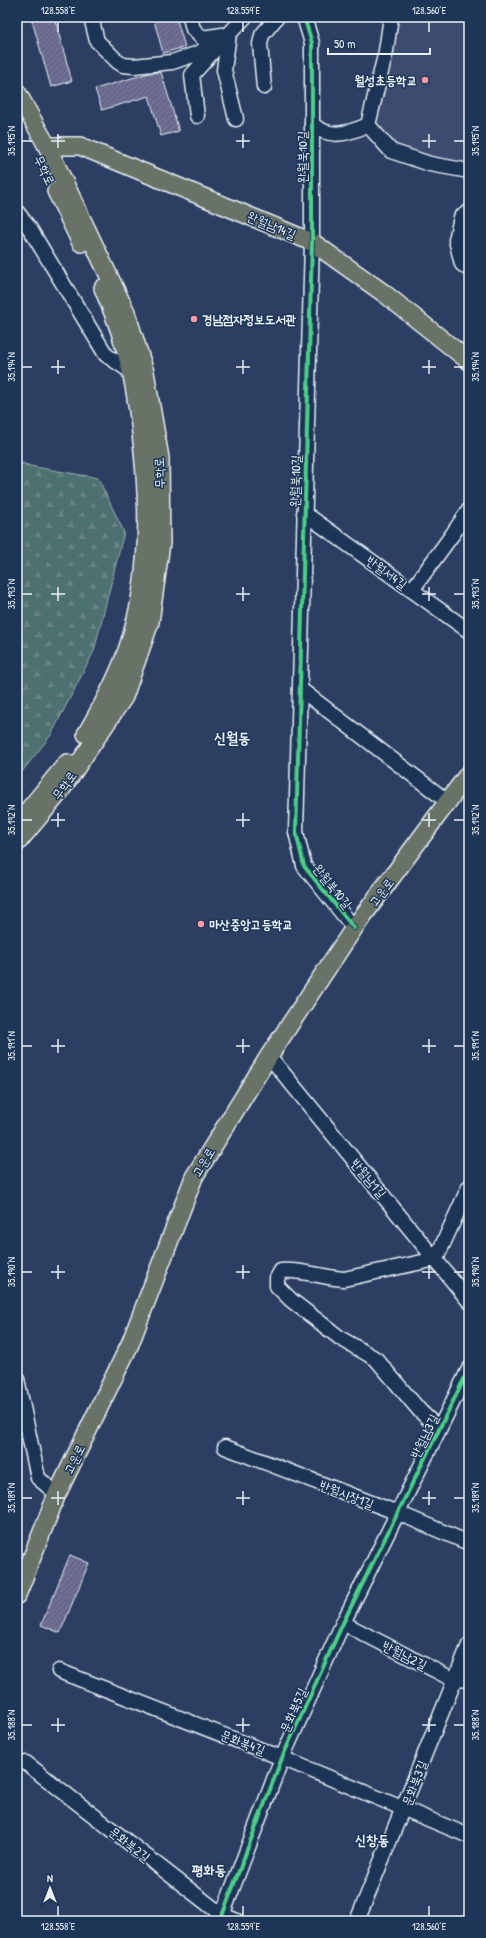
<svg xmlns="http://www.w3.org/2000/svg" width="486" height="1938" viewBox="0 0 486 1938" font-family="'Patrick Hand','Poor Story',sans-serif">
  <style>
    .built { fill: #3e4b6f }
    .forest { fill: url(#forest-firs); stroke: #9bb0b4 }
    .building { fill: url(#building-hatch); stroke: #e8f1f8 }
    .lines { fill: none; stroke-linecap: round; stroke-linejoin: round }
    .minor-casing { stroke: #e8f1f8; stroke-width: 17 }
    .major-casing { stroke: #e8f1f8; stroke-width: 20 }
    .minor { stroke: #1d3557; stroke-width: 14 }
    .major { stroke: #697266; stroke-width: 17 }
    .cycleway-casing { stroke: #1d3557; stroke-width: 6 }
    .cycleway { stroke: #4dcf88; stroke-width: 4 }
    .ticks { fill: none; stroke: #e8f1f8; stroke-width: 1.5 }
    .poi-dot { fill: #ff9aa2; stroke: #1d3557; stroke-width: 1.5 }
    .labels { text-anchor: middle; stroke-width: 3; stroke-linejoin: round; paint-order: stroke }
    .poi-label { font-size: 13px; font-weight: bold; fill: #e8f1f8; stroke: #1d3557; text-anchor: start }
    .street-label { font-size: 13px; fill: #e8f1f8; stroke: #1d3557 }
    .neighbourhood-label { font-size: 14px; font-weight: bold; fill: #e8f1f8; stroke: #1d3557 }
    .quarter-label { font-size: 15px; font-weight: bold; fill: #e8f1f8; stroke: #1d3557 }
    .neatline { fill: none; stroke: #e8f1f8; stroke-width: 1.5 }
    .ticks-label { font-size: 10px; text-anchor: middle; fill: #e8f1f8 }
  </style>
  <defs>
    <pattern id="forest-firs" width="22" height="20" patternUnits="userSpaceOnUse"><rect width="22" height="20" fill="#4e6f70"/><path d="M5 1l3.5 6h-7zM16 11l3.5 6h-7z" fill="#688485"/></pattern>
    <pattern id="building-hatch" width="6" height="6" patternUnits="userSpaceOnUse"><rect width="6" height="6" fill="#67688c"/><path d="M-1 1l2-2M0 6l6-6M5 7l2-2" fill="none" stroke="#7d7e9d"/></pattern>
  </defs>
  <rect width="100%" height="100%" fill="#2c3f62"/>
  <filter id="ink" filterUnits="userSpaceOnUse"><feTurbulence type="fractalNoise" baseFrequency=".025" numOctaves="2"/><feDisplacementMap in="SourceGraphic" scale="8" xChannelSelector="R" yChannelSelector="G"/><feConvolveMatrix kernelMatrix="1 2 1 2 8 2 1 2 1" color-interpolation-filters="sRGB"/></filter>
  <g filter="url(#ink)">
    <polygon class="built" points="394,17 469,17 469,163 394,153 370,127"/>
    <polygon class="forest" points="17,461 30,466 98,478 124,532 94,651 51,735 17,778"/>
    <g class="building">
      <polygon points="31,17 54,17 72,81 51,87"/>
      <polygon points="153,17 176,17 185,47 163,53"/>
      <polygon points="161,72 179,131 161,136 149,96 102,110 95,89 149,73"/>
      <polygon points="70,1555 89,1563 60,1633 41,1625"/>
    </g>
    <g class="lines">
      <g class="minor-casing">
        <g id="minor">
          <polyline points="91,17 97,41 118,62 123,65 134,66 172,62 199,53 229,34"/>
          <polyline points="190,17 193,29 202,38 222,35"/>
          <polyline points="304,17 312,43 312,242 296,832 304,866 354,928"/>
          <polyline points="264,87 260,44 262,35 277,17"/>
          <polyline points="197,116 192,75 215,49"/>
          <polyline points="236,119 224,70 229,34 245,17"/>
          <path d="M312 124C330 140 349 133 368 125L386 51 391 17"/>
          <polyline points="368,125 391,151 430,164 469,171"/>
          <polyline points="17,212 30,229 106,355 130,371"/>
          <polyline points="469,212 461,217 456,240 462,264 469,269"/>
          <polyline points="304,513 469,631"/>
          <polyline points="412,590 452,535 469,510"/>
          <polyline points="300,689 448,802"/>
          <polyline points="269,1056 469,1301"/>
          <polyline points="17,1379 38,1478 57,1494"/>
          <path d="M439 1429 420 1411 376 1359 340 1338 291 1300 277 1286V1278L281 1271C302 1269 323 1278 344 1279L436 1259 469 1187"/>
          <polyline points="225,1447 398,1513 469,1543"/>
          <polyline points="343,1623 454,1680 469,1679"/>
          <polyline points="59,1671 282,1758 469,1836"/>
          <polyline points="26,1763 222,1915 237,1921"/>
          <polyline points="220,1921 282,1758 343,1623 469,1369"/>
          <polyline points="357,1921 469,1645"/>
        </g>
      </g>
      <g class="major-casing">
        <g id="major">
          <polyline points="17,92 47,146 126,312 145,372 160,458 161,543 150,622 124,697 59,793 17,843"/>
          <polyline points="47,146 80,146 312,242 385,294 469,361"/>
          <polyline points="56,191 81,243"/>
          <path d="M86 734C100 710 113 687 123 661 152 586 150 503 140 425 136 397 132 368 123 342 118 323 110 306 103 288"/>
          <polyline points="17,824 67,763"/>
          <polyline points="17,1595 57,1494 130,1344 194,1177 269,1056 354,928 469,773"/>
        </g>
      </g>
      <use href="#minor" class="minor"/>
      <use href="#major" class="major"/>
      <g class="cycleway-casing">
        <g id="cycleway">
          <polyline points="304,17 312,43 312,242 296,832 304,866 354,928"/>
          <polyline points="220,1921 282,1758 343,1623 469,1369"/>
        </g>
      </g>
      <use href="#cycleway" class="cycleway"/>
    </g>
  </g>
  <path class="ticks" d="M58 22V32M243 22V32M429 22V32M58 134V148M243 134V148M429 134V148M22 141H32M51 141H65M236 141H250M422 141H436M454 141H464M58 360V374M243 360V374M429 360V374M22 367H32M51 367H65M236 367H250M422 367H436M454 367H464M58 587V601M243 587V601M429 587V601M22 594H32M51 594H65M236 594H250M422 594H436M454 594H464M58 813V827M243 813V827M429 813V827M22 820H32M51 820H65M236 820H250M422 820H436M454 820H464M58 1039V1053M243 1039V1053M429 1039V1053M22 1046H32M51 1046H65M236 1046H250M422 1046H436M454 1046H464M58 1265V1279M243 1265V1279M429 1265V1279M22 1272H32M51 1272H65M236 1272H250M422 1272H436M454 1272H464M58 1491V1505M243 1491V1505M429 1491V1505M22 1498H32M51 1498H65M236 1498H250M422 1498H436M454 1498H464M58 1718V1732M243 1718V1732M429 1718V1732M22 1725H32M51 1725H65M236 1725H250M422 1725H436M454 1725H464M58 1906V1916M243 1906V1916M429 1906V1916"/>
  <g class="poi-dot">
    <circle cx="425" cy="80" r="4"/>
    <circle cx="194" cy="319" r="4"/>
    <circle cx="201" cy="924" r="4"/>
  </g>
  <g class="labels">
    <g class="poi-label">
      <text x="417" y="85" text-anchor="end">월성초등학교</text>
      <text x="202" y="324">경남점자정보도서관</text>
      <text x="209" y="929">마산중앙고등학교</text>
    </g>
    <g class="street-label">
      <text transform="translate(302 157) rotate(-90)" y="5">완월북10길</text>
      <text transform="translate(45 170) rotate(64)" y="5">무학로</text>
      <text transform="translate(272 225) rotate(23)" y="5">완월남14길</text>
      <text transform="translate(159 473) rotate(-92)" y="5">무학로</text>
      <text transform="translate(295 481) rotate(-88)" y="5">완월북10길</text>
      <text transform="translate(387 572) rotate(36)" y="5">반월서4길</text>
      <text transform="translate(64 785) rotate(-54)" y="5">무학로</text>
      <text transform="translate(333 886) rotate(51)" y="5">완월북10길</text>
      <text transform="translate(381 892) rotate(-53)" y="5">고운로</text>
      <text transform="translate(203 1162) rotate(-59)" y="5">고운로</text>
      <text transform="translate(369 1178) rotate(50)" y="5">반월남1길</text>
      <text transform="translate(424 1436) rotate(-64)" y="5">반월남3길</text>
      <text transform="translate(74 1459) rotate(-64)" y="5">고운로</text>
      <text transform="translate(347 1494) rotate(21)" y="5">반월시장1길</text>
      <text transform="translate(405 1655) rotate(27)" y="5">반월남2길</text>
      <text transform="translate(293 1710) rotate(-66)" y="5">문화북5길</text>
      <text transform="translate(243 1742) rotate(21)" y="5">문화북4길</text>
      <text transform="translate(414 1783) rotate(-69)" y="5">문화북3길</text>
      <text transform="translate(130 1844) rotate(38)" y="5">문화북2길</text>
    </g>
    <g class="neighbourhood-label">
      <text x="372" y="1845">신창동</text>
      <text x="209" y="1875">평화동</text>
    </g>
    <g class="quarter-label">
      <text x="232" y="743">신월동</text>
    </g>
  </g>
  <rect width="486" height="1938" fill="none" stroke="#1d3557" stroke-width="44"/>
  <g transform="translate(50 1888)" stroke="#1d3557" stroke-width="3" paint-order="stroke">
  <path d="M0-3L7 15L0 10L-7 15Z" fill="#e8f1f8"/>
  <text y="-6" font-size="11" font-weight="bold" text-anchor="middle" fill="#e8f1f8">N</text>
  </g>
  <path d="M328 48v6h102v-6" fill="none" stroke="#e8f1f8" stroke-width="2"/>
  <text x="334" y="48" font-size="12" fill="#e8f1f8" stroke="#1d3557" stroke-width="3" paint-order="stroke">50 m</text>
  <rect x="22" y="22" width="442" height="1894" class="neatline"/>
  <g class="ticks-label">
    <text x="58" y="14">128.558°E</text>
    <text x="243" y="14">128.559°E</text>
    <text x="429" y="14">128.560°E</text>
    <text transform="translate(11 141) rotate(-90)" y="4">35.195°N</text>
    <text transform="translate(475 141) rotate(-90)" y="4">35.195°N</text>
    <text transform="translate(11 367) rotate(-90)" y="4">35.194°N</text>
    <text transform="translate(475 367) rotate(-90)" y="4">35.194°N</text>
    <text transform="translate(11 594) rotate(-90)" y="4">35.193°N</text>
    <text transform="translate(475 594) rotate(-90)" y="4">35.193°N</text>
    <text transform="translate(11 820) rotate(-90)" y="4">35.192°N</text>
    <text transform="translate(475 820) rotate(-90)" y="4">35.192°N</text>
    <text transform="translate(11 1046) rotate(-90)" y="4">35.191°N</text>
    <text transform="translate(475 1046) rotate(-90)" y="4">35.191°N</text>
    <text transform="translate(11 1272) rotate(-90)" y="4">35.190°N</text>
    <text transform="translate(475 1272) rotate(-90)" y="4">35.190°N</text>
    <text transform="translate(11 1498) rotate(-90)" y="4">35.189°N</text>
    <text transform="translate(475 1498) rotate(-90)" y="4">35.189°N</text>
    <text transform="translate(11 1725) rotate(-90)" y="4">35.188°N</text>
    <text transform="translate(475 1725) rotate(-90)" y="4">35.188°N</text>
    <text x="58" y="1930">128.558°E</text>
    <text x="243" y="1930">128.559°E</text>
    <text x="429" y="1930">128.560°E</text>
  </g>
</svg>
